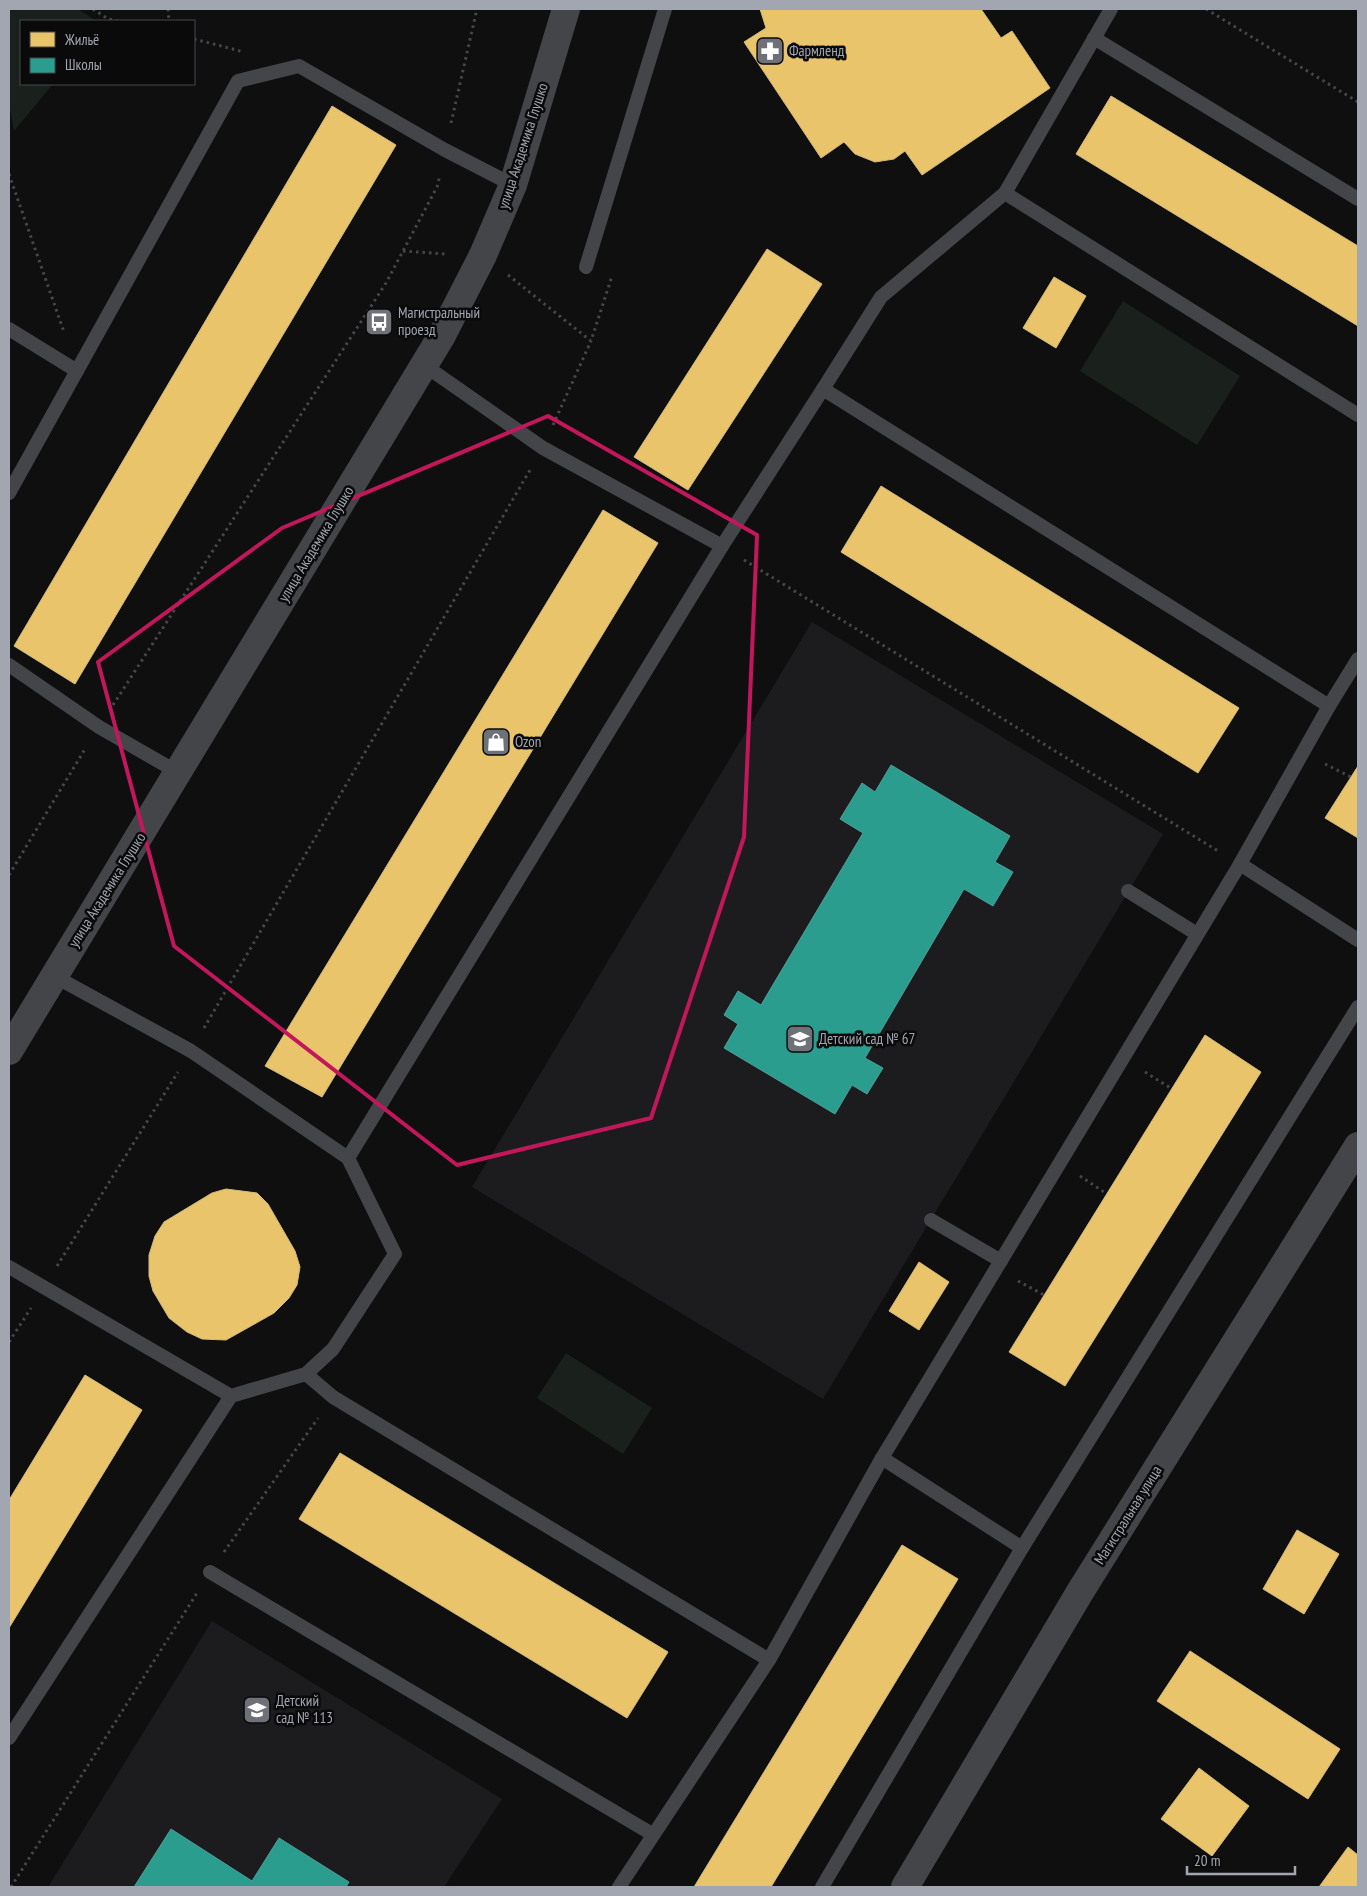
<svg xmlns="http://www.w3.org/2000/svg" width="1367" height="1896" viewBox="0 0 1367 1896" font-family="'PT Sans Narrow',sans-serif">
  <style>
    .built { fill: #1c1c1e }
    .green { fill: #1a201b }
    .homes { fill: #e9c46a; stroke: #d4bb7f }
    .schools { fill: #2a9d8f; stroke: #4ea099 }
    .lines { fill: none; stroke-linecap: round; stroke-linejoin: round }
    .path { stroke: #46474a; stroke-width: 3; stroke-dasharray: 2.5 4; stroke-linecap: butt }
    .lane { stroke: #444549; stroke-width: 14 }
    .street { stroke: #444549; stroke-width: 28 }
    .marked { fill: none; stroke: #c2185b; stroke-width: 4; stroke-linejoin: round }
    .labels { text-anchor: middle; stroke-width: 5; stroke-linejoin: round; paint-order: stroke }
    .poi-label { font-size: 15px; fill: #a2a6b0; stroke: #0a0a0b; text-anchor: start }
    .street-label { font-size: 15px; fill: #a2a6b0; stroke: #0a0a0b }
  </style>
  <rect width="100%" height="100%" fill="#0f0f10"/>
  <g class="built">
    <polygon points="812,622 1163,834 823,1399 472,1187"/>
    <polygon points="212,1621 502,1799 444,1887 48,1887"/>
  </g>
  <g class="green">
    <polygon points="9,9 78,9 96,21 21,21 21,84 53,84 14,131 9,104"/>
    <polygon points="1123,301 1240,376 1197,445 1080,371"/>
    <polygon points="566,1353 652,1408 623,1454 537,1398"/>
  </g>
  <g class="homes">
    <polygon points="760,9 981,9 1001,38 1012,31 1050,88 922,175 905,151 894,159 875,162 855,154 844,142 821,158 744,42 766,28"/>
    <polygon points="1111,96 1358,246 1358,326 1076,154"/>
    <polygon points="332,106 396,145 75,684 14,646"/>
    <polygon points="767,249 822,284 688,490 634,457"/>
    <polygon points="1054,277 1086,296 1056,348 1023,328"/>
    <polygon points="881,486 1239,708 1198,773 841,552"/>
    <polygon points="603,510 658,543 322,1097 265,1066"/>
    <polygon points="1358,766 1358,838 1325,818"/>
    <polygon points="1205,1035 1261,1072 1065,1386 1009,1352"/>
    <polygon points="226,1189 257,1193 268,1204 295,1251 300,1267 297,1285 289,1298 274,1313 226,1340 202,1339 187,1332 169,1318 153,1291 149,1276 149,1255 155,1236 164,1222 212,1193"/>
    <polygon points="919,1262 949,1282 919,1330 889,1311"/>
    <polygon points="85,1375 142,1410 9,1628 9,1500"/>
    <polygon points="340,1453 668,1652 627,1718 299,1519"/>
    <polygon points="1297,1530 1339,1554 1304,1614 1263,1589"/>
    <polygon points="902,1545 958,1579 771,1887 694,1887"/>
    <polygon points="1190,1651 1340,1749 1308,1799 1157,1701"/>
    <polygon points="1199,1768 1249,1806 1212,1856 1161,1819"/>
    <polygon points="1348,1847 1358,1855 1358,1887 1319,1887"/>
  </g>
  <g class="schools">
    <polygon points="891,765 1010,836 995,862 1013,872 993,906 964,889 865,1058 883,1068 867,1094 852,1085 835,1114 724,1048 738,1024 724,1015 738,991 761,1005 863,833 840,819 862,783 875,792"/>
    <polygon points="171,1829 252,1881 279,1838 349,1882 346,1887 134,1887"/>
  </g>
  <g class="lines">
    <g class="path">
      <polyline points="93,9 108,19 118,21"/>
      <polyline points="168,9 169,21"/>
      <polyline points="1206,9 1358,102"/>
      <polyline points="194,39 244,52"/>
      <polyline points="451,123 477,9"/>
      <polyline points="9,174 64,332"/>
      <polyline points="403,251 446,254"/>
      <polyline points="508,275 591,341 612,276"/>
      <polyline points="553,425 591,341"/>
      <polyline points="744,560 1218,851"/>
      <polyline points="113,705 386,283 437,187 440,175"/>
      <polyline points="1325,764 1351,777"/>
      <polyline points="9,875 85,749"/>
      <polyline points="204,1028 530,470"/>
      <polyline points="1145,1072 1172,1089"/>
      <polyline points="1080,1176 1107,1194"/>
      <polyline points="57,1266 178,1072"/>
      <polyline points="1018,1281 1044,1295"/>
      <polyline points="9,1342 31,1308"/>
      <polyline points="224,1552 318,1418"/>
      <polyline points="11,1887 197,1593"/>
    </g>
    <g class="lane">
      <polyline points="1094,38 1358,199"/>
      <polyline points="1005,193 1111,9"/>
      <polyline points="586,267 665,9"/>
      <polyline points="9,329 77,371"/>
      <polyline points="424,365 543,448 722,546 823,389 1329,706"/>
      <polyline points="823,389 881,297 1005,193 1358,415"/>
      <polyline points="9,493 238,81 299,66 445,150 513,185"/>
      <polyline points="9,665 99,727 179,773"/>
      <polyline points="1240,864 1358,940"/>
      <polyline points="1128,891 1197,934"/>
      <polyline points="348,1158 722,546"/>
      <polyline points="931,1220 1001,1261"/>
      <polyline points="9,1267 231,1396 306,1374 333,1349 395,1254 348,1158 191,1051 54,976"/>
      <polyline points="306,1374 333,1397 769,1660"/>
      <polyline points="882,1458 1022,1548"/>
      <polyline points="210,1572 652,1834"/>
      <polyline points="9,1738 231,1396"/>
      <polyline points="619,1887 769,1660 882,1458 1240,864 1329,706 1358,659"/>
      <polyline points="822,1887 1022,1548 1358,1007"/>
    </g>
    <g class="street">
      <polyline points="9,1051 441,337 483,255 513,185 566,9"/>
      <polyline points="905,1887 1080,1592 1358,1146"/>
    </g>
  </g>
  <path class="marked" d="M548 416 757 535 744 837 651 1118 457 1165 174 946 98 662 282 528Z"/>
  <defs>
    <g id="pharmacy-square" transform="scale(1.4375)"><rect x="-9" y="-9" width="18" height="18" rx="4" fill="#6f7178" stroke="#0a0a0b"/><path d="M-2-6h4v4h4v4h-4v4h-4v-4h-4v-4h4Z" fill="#fff"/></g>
    <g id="bus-square" transform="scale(1.4375)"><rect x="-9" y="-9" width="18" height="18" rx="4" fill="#6f7178" stroke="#0a0a0b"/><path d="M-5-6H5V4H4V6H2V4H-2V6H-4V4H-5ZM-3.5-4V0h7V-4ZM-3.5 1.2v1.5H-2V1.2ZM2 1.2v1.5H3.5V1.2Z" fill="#fff"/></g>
    <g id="shop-square" transform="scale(1.4375)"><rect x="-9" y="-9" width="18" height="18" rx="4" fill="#6f7178" stroke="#0a0a0b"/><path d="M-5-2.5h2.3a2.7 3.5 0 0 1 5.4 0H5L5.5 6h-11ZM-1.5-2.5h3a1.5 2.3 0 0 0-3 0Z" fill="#fff"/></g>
    <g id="school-square" transform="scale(1.4375)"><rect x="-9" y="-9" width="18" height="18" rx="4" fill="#6f7178" stroke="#0a0a0b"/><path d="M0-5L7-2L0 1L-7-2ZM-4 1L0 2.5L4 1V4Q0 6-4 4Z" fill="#fff"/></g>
  </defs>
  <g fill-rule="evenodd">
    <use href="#pharmacy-square" x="770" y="51"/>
    <use href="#bus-square" x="379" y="322"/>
    <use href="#shop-square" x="496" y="742"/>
    <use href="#school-square" x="800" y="1039"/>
    <use href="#school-square" x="257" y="1710"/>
  </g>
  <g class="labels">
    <g class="poi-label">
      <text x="789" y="56">Фармленд</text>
      <text x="398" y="318">Магистральный<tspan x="398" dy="17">проезд</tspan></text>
      <text x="515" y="747">Ozon</text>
      <text x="819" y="1044">Детский сад № 67</text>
      <text x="276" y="1706">Детский<tspan x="276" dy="17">сад № 113</tspan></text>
    </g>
    <g class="street-label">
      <text transform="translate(523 146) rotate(-72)" y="5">улица Академика Глушко</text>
      <text transform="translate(316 544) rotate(-59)" y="5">улица Академика Глушко</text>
      <text transform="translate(107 890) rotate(-58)" y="5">улица Академика Глушко</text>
      <text transform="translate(1128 1515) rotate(-58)" y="5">Магистральная улица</text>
    </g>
  </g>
  <rect width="1367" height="1896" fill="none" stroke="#a2a6b0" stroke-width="20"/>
  <rect x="20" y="20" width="175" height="65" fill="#0a0a0b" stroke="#47484d"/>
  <rect x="30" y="32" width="25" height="15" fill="#e9c46a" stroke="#47484d"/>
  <text x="65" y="45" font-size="15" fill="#a2a6b0">Жильё</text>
  <rect x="30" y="58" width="25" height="15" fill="#2a9d8f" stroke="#47484d"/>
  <text x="65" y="70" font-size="15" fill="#a2a6b0">Школы</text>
  <path d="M1187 1866v8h108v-8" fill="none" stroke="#a2a6b0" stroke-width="2.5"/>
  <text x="1194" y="1866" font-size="15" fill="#a2a6b0" stroke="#0a0a0b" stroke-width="4" paint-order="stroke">20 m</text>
</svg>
